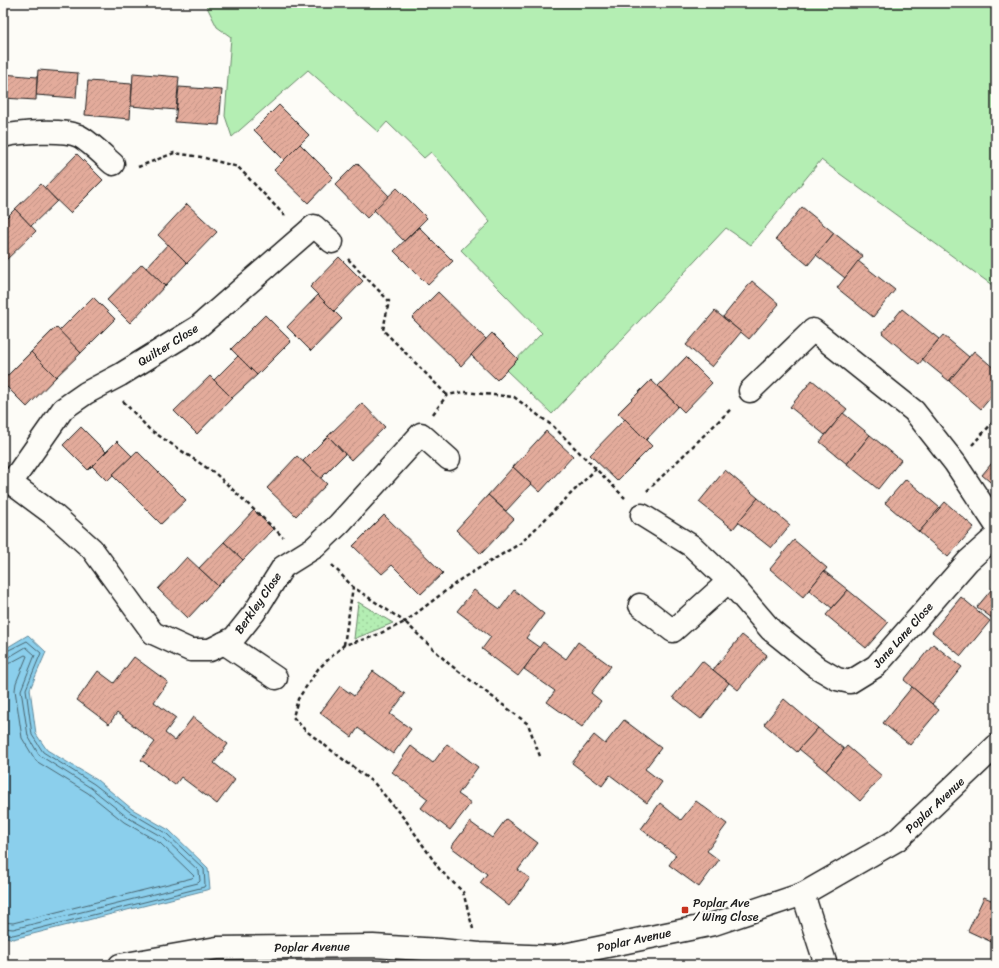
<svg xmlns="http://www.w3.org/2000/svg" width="999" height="968" viewBox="0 0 999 968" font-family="Sriracha,sans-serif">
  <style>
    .grass { fill: url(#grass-dots); stroke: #688568 }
    .park { fill: #b4eeb3; stroke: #688568 }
    .water { fill: #8bcfec; stroke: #5f8799 }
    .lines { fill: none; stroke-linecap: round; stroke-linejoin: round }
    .shore { stroke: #48646f; stroke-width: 1 }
    .building { fill: url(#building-hatch); stroke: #1c1c1c }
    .minor-casing { stroke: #1c1c1c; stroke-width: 25 }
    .path { stroke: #1c1c1c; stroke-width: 2.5; stroke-dasharray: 4 3; stroke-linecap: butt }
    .minor { stroke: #fdfcf7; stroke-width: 22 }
    .poi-dot { fill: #c8321e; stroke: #fdfcf7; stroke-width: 1.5 }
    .labels { text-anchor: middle; stroke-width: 4; stroke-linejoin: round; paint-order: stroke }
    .street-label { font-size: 12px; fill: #1c1c1c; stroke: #fdfcf7 }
    .poi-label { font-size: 12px; fill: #1c1c1c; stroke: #fdfcf7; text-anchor: start }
  </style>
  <defs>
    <pattern id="grass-dots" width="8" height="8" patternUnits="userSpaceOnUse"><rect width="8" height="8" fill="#b4eeb3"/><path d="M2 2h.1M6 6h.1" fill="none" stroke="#9acc99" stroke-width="1.8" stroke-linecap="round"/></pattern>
    <pattern id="building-hatch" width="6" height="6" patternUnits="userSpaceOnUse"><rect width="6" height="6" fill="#e3ab9b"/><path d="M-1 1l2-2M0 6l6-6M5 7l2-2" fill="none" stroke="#c29385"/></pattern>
  </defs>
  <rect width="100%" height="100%" fill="#fdfcf7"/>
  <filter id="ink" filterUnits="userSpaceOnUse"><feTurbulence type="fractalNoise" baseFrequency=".025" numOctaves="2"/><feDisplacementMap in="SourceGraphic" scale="8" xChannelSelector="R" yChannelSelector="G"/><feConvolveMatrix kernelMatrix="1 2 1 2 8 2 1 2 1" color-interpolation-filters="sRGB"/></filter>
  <g filter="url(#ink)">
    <polygon class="grass" points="358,602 393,623 354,639"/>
    <polygon class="park" points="205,3 996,3 996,288 821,160 751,245 726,228 552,414 506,370 542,333 461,250 490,222 431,152 424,158 387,122 378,132 308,70 232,137 225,116 231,37 217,27"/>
    <polygon class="water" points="28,635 46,652 30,689 36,734 47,750 97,780 132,809 169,830 208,868 210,889 13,939 3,936 3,650"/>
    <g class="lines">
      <g class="shore">
        <polyline points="3,653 27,641 41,653 26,689 32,735 43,752 94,784 130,812 167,834 204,869 205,885 204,887 13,935 3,933"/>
        <polyline points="3,658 9,657 26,647 35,655 21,690 28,736 39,755 91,788 127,817 164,838 199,871 200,881 198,883 13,929 3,928"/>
        <polyline points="3,664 10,663 25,655 27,656 16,683 15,690 22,738 36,761 88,793 124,822 160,843 194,876 192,878 13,923 3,922"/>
      </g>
    </g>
    <g class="building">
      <polygon points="38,70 78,73 76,98 36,95"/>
      <polygon points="133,73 179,77 176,110 131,106"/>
      <polygon points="3,74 37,77 36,100 3,98"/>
      <polygon points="88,81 132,84 130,119 85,115"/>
      <polygon points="179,87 222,90 219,125 175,122"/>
      <polygon points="279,105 309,135 284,160 254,130"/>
      <polygon points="300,144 333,177 308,203 274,170"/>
      <polygon points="77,154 103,180 70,213 44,188"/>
      <polygon points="357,163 389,196 367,218 335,185"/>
      <polygon points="41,184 57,201 31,226 15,209"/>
      <polygon points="397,188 427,218 404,241 374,210"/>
      <polygon points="187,204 217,232 187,263 158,235"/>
      <polygon points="802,207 834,233 808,265 776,239"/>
      <polygon points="15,209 36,231 3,263 3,221"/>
      <polygon points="419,227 453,261 428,285 394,251"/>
      <polygon points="834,233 863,256 845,278 816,255"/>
      <polygon points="168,244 187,263 165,286 146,268"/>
      <polygon points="339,257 363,281 334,311 310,287"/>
      <polygon points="858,261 895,290 873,317 837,288"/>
      <polygon points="142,264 165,286 130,323 107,300"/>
      <polygon points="752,281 779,304 749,339 723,317"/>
      <polygon points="438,292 486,339 461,366 412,318"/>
      <polygon points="318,295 342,319 311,351 287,327"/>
      <polygon points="93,297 115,319 81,353 59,331"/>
      <polygon points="902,309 939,339 919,364 882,333"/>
      <polygon points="715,311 741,332 712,367 686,345"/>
      <polygon points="265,315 291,341 257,375 231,349"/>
      <polygon points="56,327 81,353 56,377 31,352"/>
      <polygon points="492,333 518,359 497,380 471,355"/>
      <polygon points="943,335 969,357 949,381 922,359"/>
      <polygon points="974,351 996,370 996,391 981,409 949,381"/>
      <polygon points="31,352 56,377 27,407 3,383 3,380"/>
      <polygon points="238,356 257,375 232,398 214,380"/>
      <polygon points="686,357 712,383 684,412 658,386"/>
      <polygon points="210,376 232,398 197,434 174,411"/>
      <polygon points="651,380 678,406 646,440 618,413"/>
      <polygon points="812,380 847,409 825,435 790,407"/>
      <polygon points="362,403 385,427 351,460 328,436"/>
      <polygon points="843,413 870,435 847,464 820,442"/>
      <polygon points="625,419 652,446 617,481 590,455"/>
      <polygon points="81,427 106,452 88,470 63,445"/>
      <polygon points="546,431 573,456 540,492 513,467"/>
      <polygon points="870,435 901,460 878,489 847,464"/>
      <polygon points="328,436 345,454 320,479 303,461"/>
      <polygon points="117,441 132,456 107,481 92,466"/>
      <polygon points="137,451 186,500 161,524 112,475"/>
      <polygon points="297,456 327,484 296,516 267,488"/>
      <polygon points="996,458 996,487 982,475"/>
      <polygon points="513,467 531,484 506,511 488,495"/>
      <polygon points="725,470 758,498 733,529 699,502"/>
      <polygon points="906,479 940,508 919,532 885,503"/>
      <polygon points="488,495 514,519 481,554 456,530"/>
      <polygon points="758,498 790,525 771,548 738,522"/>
      <polygon points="945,502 974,527 948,557 919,532"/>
      <polygon points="254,510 273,529 243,560 224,542"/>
      <polygon points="384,515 443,573 421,594 392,565 382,574 353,546"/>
      <polygon points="794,540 827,568 803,597 770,569"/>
      <polygon points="224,542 243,560 218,586 199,568"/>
      <polygon points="187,557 218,586 188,618 158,589"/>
      <polygon points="824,571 848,590 832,608 809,590"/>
      <polygon points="996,584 996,621 977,607"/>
      <polygon points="474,590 500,609 514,590 544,614 526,638 540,648 518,676 482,649 491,637 457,611"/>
      <polygon points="848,590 888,623 866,648 826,615"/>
      <polygon points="961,597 990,621 961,656 932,632"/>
      <polygon points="742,635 767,655 738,690 713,670"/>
      <polygon points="543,642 566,659 578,642 611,666 591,693 601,701 582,727 547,702 555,691 524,669"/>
      <polygon points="933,644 962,667 932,704 904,680"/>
      <polygon points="134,657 168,682 154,702 176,718 165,733 175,741 193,717 228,744 214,763 235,780 217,804 181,777 175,785 141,760 155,742 117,713 109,724 77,700 98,671 114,683"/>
      <polygon points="702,661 729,683 701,719 673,697"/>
      <polygon points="373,671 405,694 390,714 411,729 393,754 358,728 352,737 320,713 340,686 354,696"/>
      <polygon points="912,687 939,710 910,745 883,723"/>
      <polygon points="784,699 818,728 797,752 764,724"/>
      <polygon points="624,720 661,748 645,769 662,782 647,803 610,775 602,786 572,763 594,735 605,744"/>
      <polygon points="818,728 844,749 826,771 799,749"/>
      <polygon points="447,744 478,767 458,794 471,803 450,830 421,808 428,799 392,772 411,746 433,763"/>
      <polygon points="847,746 882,776 860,801 826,771"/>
      <polygon points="696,801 727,824 707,851 719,860 699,887 669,865 676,855 641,829 660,803 681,820"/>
      <polygon points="506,819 538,843 518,870 530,878 509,906 480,883 487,874 451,847 470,822 492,838"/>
      <polygon points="984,897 996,902 996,944 968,931"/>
    </g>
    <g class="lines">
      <g class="minor-casing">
        <g id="minor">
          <path d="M3 136C20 132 63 129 79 136 89 141 104 156 113 164"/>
          <polyline points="750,391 813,330 914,411 955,463 996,525"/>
          <polyline points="3,479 11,483 54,515 92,549 153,633 190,650 210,650 234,638 254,613 283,567 315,547 339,524 421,434 449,459"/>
          <polyline points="11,483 63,409 86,393 120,375 198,327 314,226 332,242"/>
          <polyline points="642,515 692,546 729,581 771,630 818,668 837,679 850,682 876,666 968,561 996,536"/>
          <polyline points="640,605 673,631 729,581"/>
          <polyline points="224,643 276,678"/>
          <polyline points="803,894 826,965"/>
          <polyline points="120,965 217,948 373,946 440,950 479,954 554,957 714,924 803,894 897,840 996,746"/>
        </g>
      </g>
      <g class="path">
        <polyline points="138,167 174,153 201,157 238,167 287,218"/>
        <polyline points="348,259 389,301 383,330 447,395"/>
        <polyline points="123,401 149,429 216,474 283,537"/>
        <polyline points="433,414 447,395 464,392 514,397 554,427 625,498"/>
        <polyline points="972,445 996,419"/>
        <polyline points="647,491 732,408"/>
        <polyline points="332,565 353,587 405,622 461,579 521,543 596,469"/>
        <polyline points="344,645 353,587"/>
        <polyline points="473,929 463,892 440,870 407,822 375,784 305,730 293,717 298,699 318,669 344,645 372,637 405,622 448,663 528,724 541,759"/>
      </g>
      <use href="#minor" class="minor"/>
    </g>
  </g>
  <rect class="poi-dot" x="681" y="906" width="8" height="8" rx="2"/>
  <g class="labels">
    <g class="street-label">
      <text transform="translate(168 345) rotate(-32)" y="4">Quilter Close</text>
      <text transform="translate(258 603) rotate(-55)" y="4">Berkley Close</text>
      <text transform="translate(903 635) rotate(-48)" y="4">Jane Lane Close</text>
      <text transform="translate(935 805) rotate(-43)" y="4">Poplar Avenue</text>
      <text transform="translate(634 940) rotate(-12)" y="4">Poplar Avenue</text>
      <text transform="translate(312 947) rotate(-1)" y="4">Poplar Avenue</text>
    </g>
    <g class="poi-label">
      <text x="693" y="907">Poplar Ave<tspan x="693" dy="14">/ Wing Close</tspan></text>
    </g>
  </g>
  <rect width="999" height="968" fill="none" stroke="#fdfcf7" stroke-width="16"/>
  <rect x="8" y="8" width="983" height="952" fill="none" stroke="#1c1c1c" stroke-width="1.5" filter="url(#ink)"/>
</svg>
